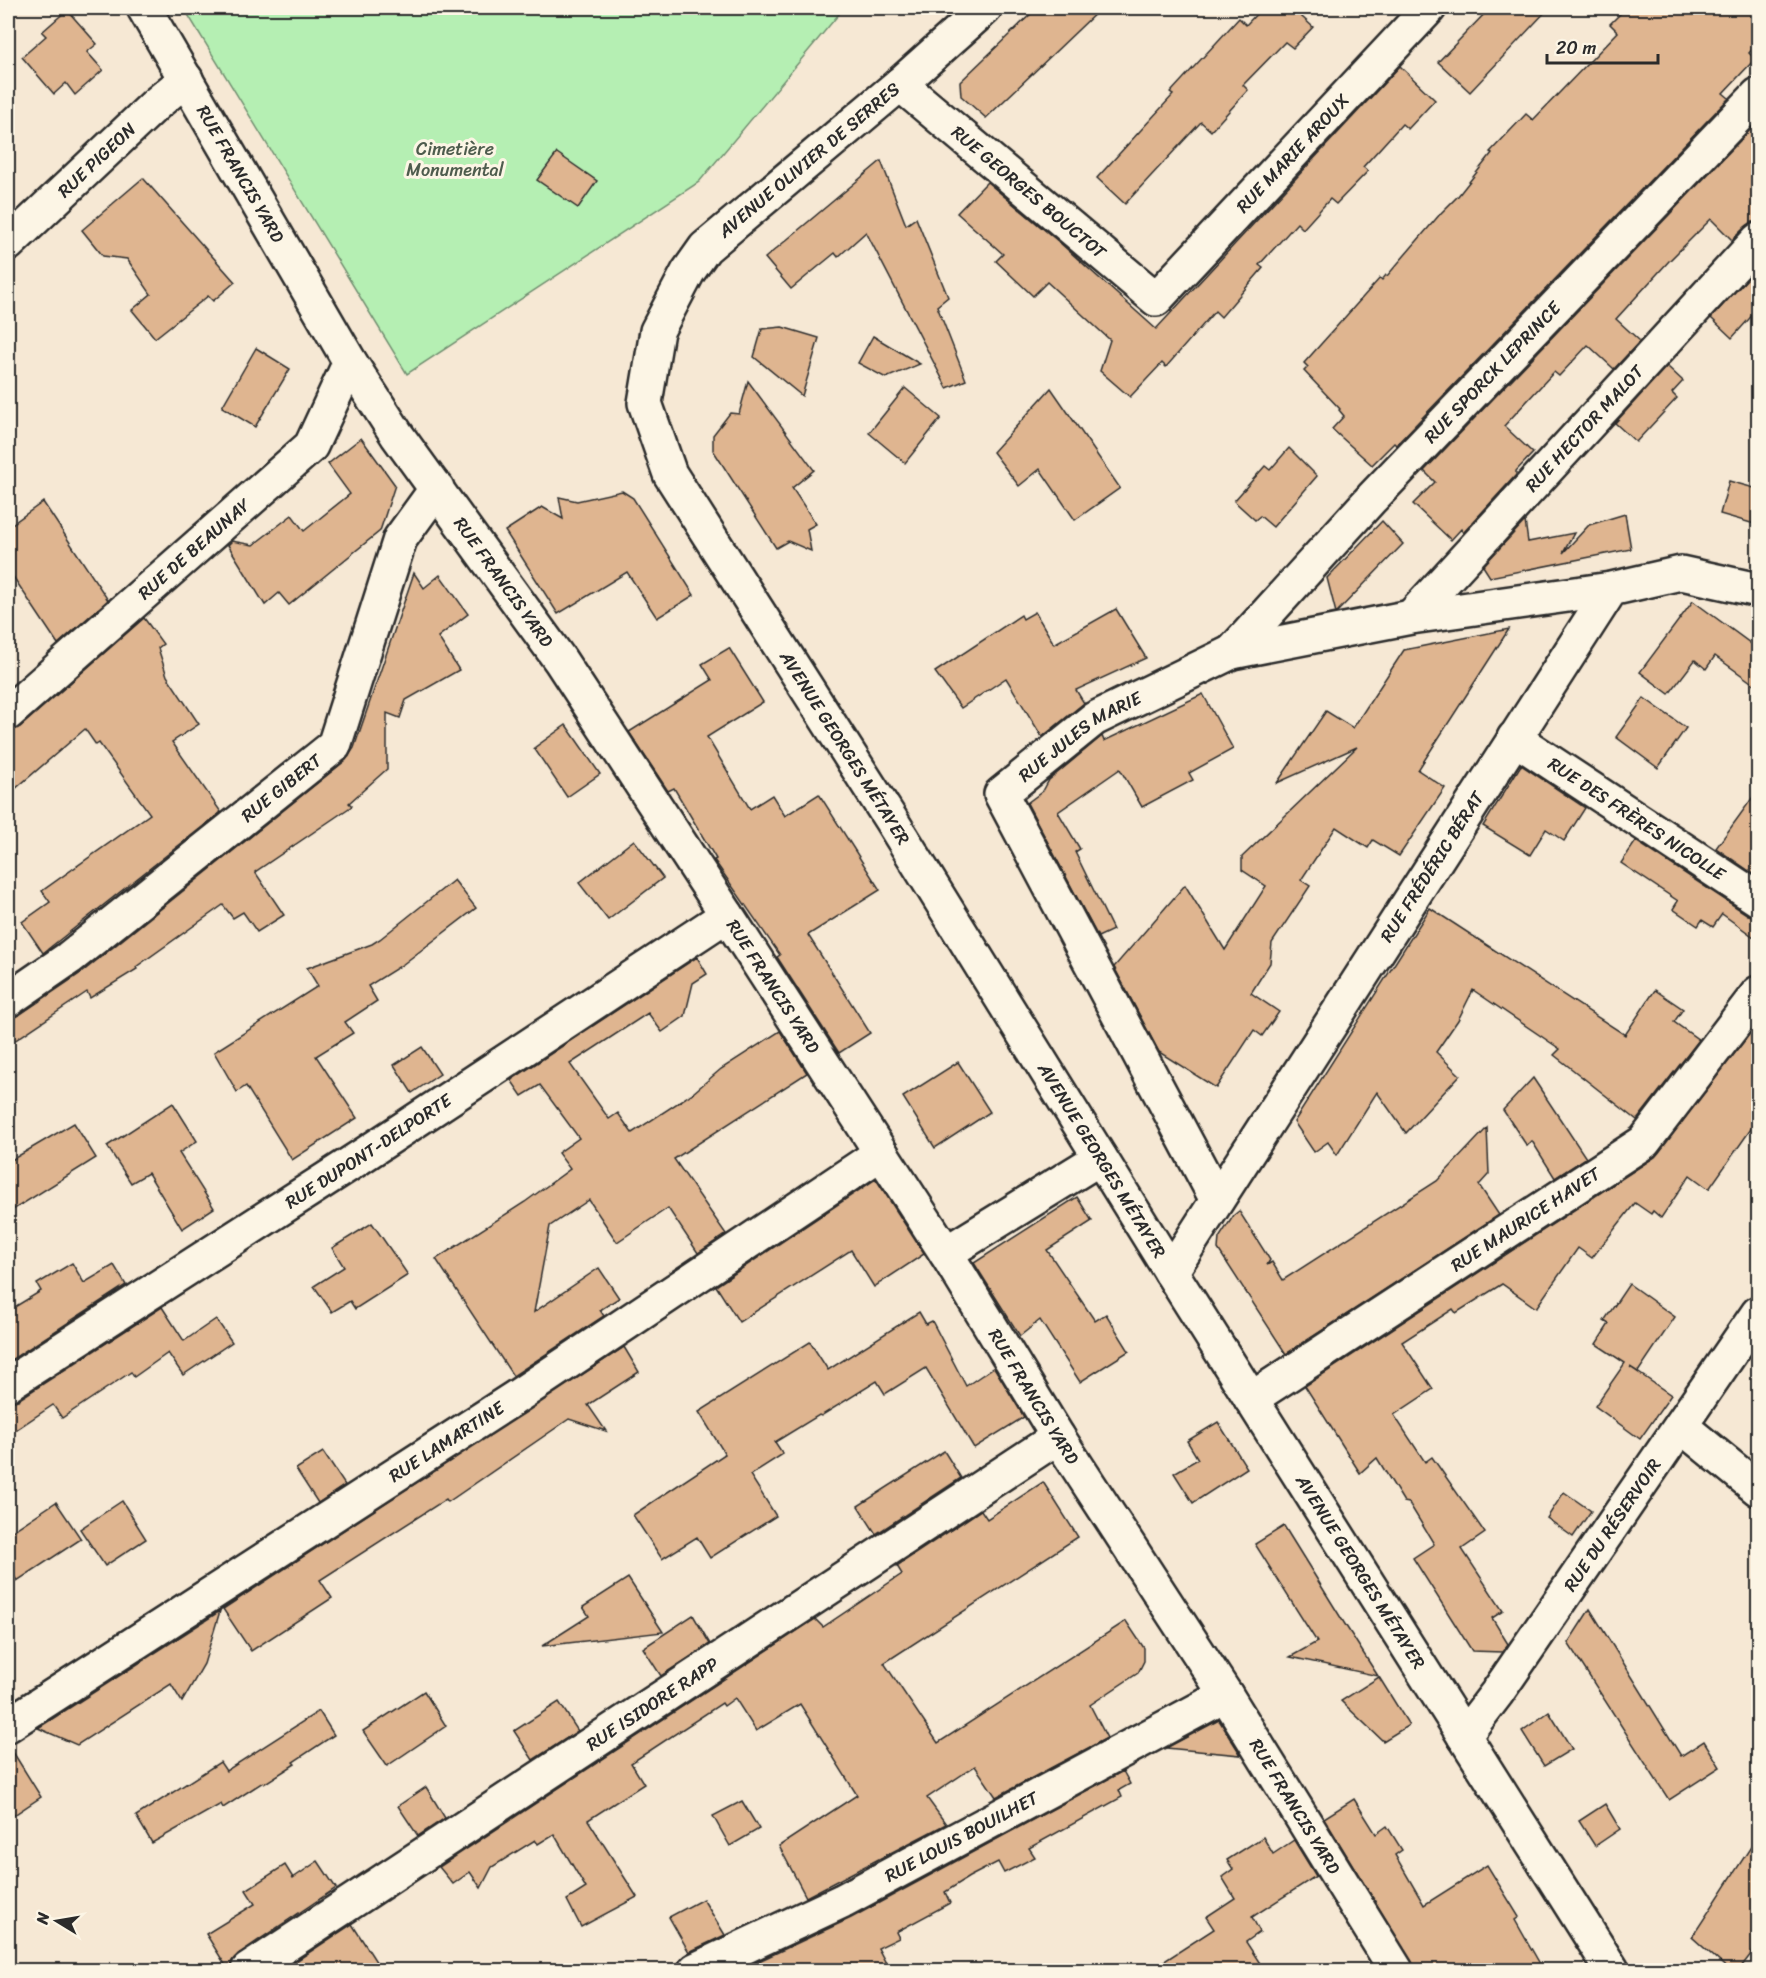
<svg xmlns="http://www.w3.org/2000/svg" width="1766" height="1978" viewBox="0 0 1766 1978" font-family="Sriracha,sans-serif">
  <style>
    .green { fill: #b5efb3; stroke: #708d6f; stroke-width: 1.5 }
    .building { fill: #dfb590; stroke: #2b2b2b; stroke-width: 1.5 }
    .lines { fill: none; stroke-linecap: round; stroke-linejoin: round }
    .minor-casing { stroke: #2b2b2b; stroke-width: 38 }
    .minor { stroke: #fcf5e5; stroke-width: 33 }
    .labels { text-anchor: middle; stroke-width: 6; stroke-linejoin: round; paint-order: stroke }
    .park-label { font-size: 18px; fill: #4e5c4d; stroke: #fcf5e5 }
    .street-label { font-size: 18px; fill: #2b2b2b; stroke: #fcf5e5 }
  </style>
  <rect width="100%" height="100%" fill="#f6e8d4"/>
  <filter id="ink" filterUnits="userSpaceOnUse"><feTurbulence type="fractalNoise" baseFrequency=".0167" numOctaves="2"/><feDisplacementMap in="SourceGraphic" scale="12" xChannelSelector="R" yChannelSelector="G"/><feConvolveMatrix kernelMatrix="1 2 1 2 8 2 1 2 1" color-interpolation-filters="sRGB"/></filter>
  <g filter="url(#ink)">
    <polygon class="green" points="184,8 844,8 699,182 407,374"/>
    <g class="building">
      <polygon points="1037,8 1101,8 986,118 961,96 960,82"/>
      <polygon points="1262,8 1292,8 1313,27 1293,48 1285,42 1243,85 1248,90 1211,131 1201,122 1125,204 1097,178 1173,95 1170,93 1239,18 1246,25"/>
      <polygon points="1490,8 1549,8 1470,92 1438,62"/>
      <polygon points="1626,8 1758,8 1758,43 1749,53 1755,59 1723,93 1729,98 1396,445 1394,443 1372,465 1332,429 1344,416 1339,410 1340,409 1304,371 1308,367 1304,363 1380,278 1382,280 1386,275 1387,276 1441,213 1458,196 1492,153 1490,152 1526,114 1533,120 1618,32 1610,24"/>
      <polygon points="67,10 97,44 87,52 103,70 75,95 66,83 54,94 22,57 46,36 42,32"/>
      <polygon points="1400,66 1435,100 1408,129 1402,124 1363,167 1368,171 1336,204 1330,199 1303,229 1297,223 1259,265 1263,268 1221,317 1215,311 1166,367 1162,363 1130,397 1100,371 1110,340 1047,282 1033,296 996,261 1003,254 957,213 987,182 1059,242 1156,329"/>
      <polygon points="1756,124 1758,126 1758,222 1752,222 1745,227 1732,240 1711,219 1669,261 1616,319 1640,341 1614,369 1588,345 1559,376 1554,372 1504,426 1533,453 1516,471 1516,475 1463,533 1461,529 1451,540 1413,504 1435,482 1424,471"/>
      <polygon points="557,153 597,181 578,208 537,180"/>
      <polygon points="881,161 906,225 916,218 948,297 937,306 966,380 947,388 866,232 838,257 835,253 791,289 765,258"/>
      <polygon points="143,178 235,282 213,301 208,296 155,338 132,310 151,294 127,259 103,256 82,230"/>
      <polygon points="1758,267 1758,309 1732,338 1711,318"/>
      <polygon points="782,327 819,338 802,396 754,357 762,329"/>
      <polygon points="873,336 920,364 886,378 858,363"/>
      <polygon points="256,348 290,369 255,427 222,407"/>
      <polygon points="1667,366 1683,381 1672,393 1677,398 1636,442 1615,423"/>
      <polygon points="748,381 814,470 792,488 816,524 807,529 811,551 788,541 776,548 713,450 713,435 730,413 739,414"/>
      <polygon points="905,388 941,418 905,463 869,433"/>
      <polygon points="1051,388 1120,488 1075,520 1040,469 1019,486 993,452"/>
      <polygon points="361,438 395,485 380,531 289,605 279,593 265,605 228,545 232,541 253,545 292,515 304,531 350,494 328,464"/>
      <polygon points="1289,448 1317,476 1273,527 1260,516 1255,520 1234,501 1265,466 1270,470"/>
      <polygon points="1729,481 1758,489 1758,525 1720,514"/>
      <polygon points="622,491 633,498 694,595 657,618 627,572 558,614 505,531 542,507 563,519 559,497 577,501"/>
      <polygon points="43,502 108,600 58,644 8,569 8,527"/>
      <polygon points="1625,514 1631,549 1490,577 1483,566 1525,521 1528,542 1574,533 1563,553 1589,525"/>
      <polygon points="1382,521 1403,544 1336,613 1327,578"/>
      <polygon points="414,573 424,588 440,575 468,614 438,637 459,670 406,700 400,718 387,713 387,769 349,803 352,806 255,872 284,915 257,932 243,912 233,918 223,905 136,967 137,969 90,998 87,992 8,1045 8,1018 19,1015 81,973 346,760 354,748"/>
      <polygon points="1693,601 1758,649 1758,687 1715,656 1706,669 1695,660 1669,694 1640,672"/>
      <polygon points="1116,609 1146,658 1076,690 1084,703 1042,737 1006,678 961,708 935,672 1021,615 1023,619 1035,612 1054,644"/>
      <polygon points="144,618 163,644 158,648 167,676 199,724 172,742 221,812 43,953 22,922 50,902 42,891 150,814 99,743 96,745 85,729 8,795 8,731 20,727"/>
      <polygon points="1509,629 1418,770 1445,788 1399,856 1373,840 1368,848 1336,827 1301,880 1310,886 1272,943 1270,963 1251,993 1279,1012 1262,1036 1254,1030 1216,1088 1159,1052 1114,967 1185,885 1225,950 1266,886 1242,870 1242,857 1357,747 1277,783 1326,711 1353,728 1404,650"/>
      <polygon points="729,648 763,702 707,737 750,809 772,795 785,816 819,794 880,890 808,935 870,1033 839,1053 777,957 780,955 714,860 716,859 674,788 668,791 629,732 712,680 702,664"/>
      <polygon points="1203,694 1233,749 1189,773 1193,780 1142,807 1120,769 1058,812 1080,849 1075,852 1113,930 1098,937 1027,803 1043,791 1049,780 1102,736 1104,741"/>
      <polygon points="1644,698 1686,728 1658,768 1616,737"/>
      <polygon points="566,725 600,774 567,797 534,748"/>
      <polygon points="1521,765 1585,808 1564,841 1546,829 1530,855 1483,826"/>
      <polygon points="1758,790 1758,877 1716,848"/>
      <polygon points="634,840 663,878 608,920 579,883"/>
      <polygon points="1636,841 1748,915 1758,917 1758,940 1722,914 1713,927 1702,920 1698,926 1673,909 1678,901 1621,863"/>
      <polygon points="454,880 476,908 402,965 368,986 377,1001 345,1022 353,1033 316,1056 357,1118 292,1160 246,1086 237,1092 214,1052 318,986 307,968 372,944 380,939"/>
      <polygon points="1430,908 1625,1035 1655,990 1683,1009 1674,1022 1699,1040 1637,1120 1554,1055 1560,1049 1473,990 1458,1020 1436,1052 1460,1075 1406,1133 1377,1092 1337,1155 1328,1142 1314,1152 1294,1122"/>
      <polygon points="697,957 707,974 693,983 685,1016 662,1032 648,1013 570,1064 609,1119 618,1113 632,1133 693,1093 721,1069 780,1031 807,1073 674,1159 726,1234 698,1253 668,1208 617,1242 589,1200 550,1226 534,1312 599,1268 619,1298 600,1310 604,1316 513,1376 436,1259 525,1202 570,1169 558,1153 579,1138 540,1085 522,1096 511,1080"/>
      <polygon points="1758,1023 1758,1119 1709,1189 1690,1175 1661,1218 1653,1211 1651,1214 1635,1203 1592,1258 1578,1248 1536,1308 1502,1284 1456,1313 1453,1309 1402,1342 1433,1389 1394,1415 1425,1462 1432,1457 1485,1533 1462,1549 1503,1611 1492,1618 1508,1644 1502,1652 1472,1651 1413,1558 1434,1544 1409,1503 1404,1502 1377,1458 1360,1473 1305,1386 1655,1157"/>
      <polygon points="422,1047 440,1074 412,1093 394,1065"/>
      <polygon points="958,1062 990,1112 935,1148 903,1097"/>
      <polygon points="1533,1078 1586,1158 1555,1178 1532,1141 1527,1146 1503,1110"/>
      <polygon points="173,1103 197,1141 179,1153 214,1208 182,1229 148,1173 131,1183 107,1146"/>
      <polygon points="74,1123 96,1158 8,1213 8,1162"/>
      <polygon points="1487,1128 1489,1174 1479,1185 1499,1215 1286,1354 1218,1249 1219,1238 1234,1215 1239,1211 1270,1260 1267,1265 1272,1262 1283,1280 1437,1181"/>
      <polygon points="876,1179 924,1254 874,1287 851,1250 739,1322 716,1286"/>
      <polygon points="1077,1197 1092,1221 1047,1250 1095,1321 1106,1314 1129,1351 1080,1382 1040,1320 1020,1336 974,1263"/>
      <polygon points="372,1223 408,1275 355,1309 350,1301 332,1312 314,1286 344,1267 332,1248"/>
      <polygon points="72,1263 84,1283 114,1265 126,1285 8,1362 8,1311 41,1291 37,1284"/>
      <polygon points="1629,1284 1675,1317 1638,1372 1630,1367 1671,1395 1640,1439 1595,1406 1625,1363 1596,1344 1609,1324 1604,1321"/>
      <polygon points="162,1307 184,1341 216,1319 232,1342 183,1375 168,1353 134,1377 131,1372 62,1418 53,1405 8,1435 8,1402 18,1400"/>
      <polygon points="919,1312 926,1324 932,1321 966,1386 994,1367 1024,1417 974,1448 926,1368 885,1394 877,1381 821,1416 819,1415 775,1442 783,1454 750,1475 776,1516 710,1558 697,1537 662,1559 633,1515 725,1454 699,1412 810,1342 828,1370"/>
      <polygon points="624,1347 639,1372 588,1405 606,1431 569,1419 448,1502 446,1499 320,1580 332,1598 251,1651 223,1609"/>
      <polygon points="1218,1422 1247,1468 1193,1503 1174,1473 1198,1459 1187,1441"/>
      <polygon points="944,1451 961,1478 876,1534 858,1506"/>
      <polygon points="323,1452 345,1485 318,1503 296,1469"/>
      <polygon points="1043,1482 1078,1537 884,1663 938,1743 1126,1621 1144,1648 1144,1661 1138,1673 1090,1705 1107,1738 996,1797 975,1766 927,1798 946,1824 806,1897 779,1846 857,1795 800,1704 756,1731 735,1698 724,1706 722,1703 631,1763 644,1784 588,1820 637,1897 581,1927 567,1900 586,1888 554,1834 538,1844 535,1840 492,1867 481,1888 470,1872 453,1884 439,1867 815,1619 823,1627 902,1574 897,1566 981,1510 987,1519"/>
      <polygon points="1564,1492 1591,1511 1573,1537 1547,1518"/>
      <polygon points="122,1501 146,1539 105,1566 80,1529"/>
      <polygon points="56,1502 81,1539 17,1581 8,1565 8,1534"/>
      <polygon points="1284,1526 1346,1626 1378,1676 1290,1657 1317,1642 1255,1544"/>
      <polygon points="628,1578 663,1632 542,1646 589,1616 583,1607"/>
      <polygon points="1590,1609 1681,1756 1704,1741 1720,1767 1669,1800 1568,1643"/>
      <polygon points="220,1611 204,1664 182,1702 171,1684 77,1745 38,1728"/>
      <polygon points="693,1615 710,1644 661,1676 643,1648"/>
      <polygon points="1379,1677 1409,1725 1383,1741 1341,1701"/>
      <polygon points="424,1691 446,1726 387,1766 363,1731"/>
      <polygon points="559,1702 578,1731 533,1760 514,1731"/>
      <polygon points="319,1711 334,1735 293,1762 295,1764 264,1784 263,1782 223,1808 221,1804 152,1843 136,1816 220,1762 226,1771"/>
      <polygon points="1549,1712 1572,1749 1544,1766 1522,1731"/>
      <polygon points="1219,1720 1241,1755 1166,1748"/>
      <polygon points="8,1744 41,1797 8,1819"/>
      <polygon points="1123,1771 1130,1784 1119,1790 1122,1797 1029,1848 1035,1857 1004,1873 998,1862 969,1877 945,1892 950,1903 896,1932 899,1938 878,1948 890,1971 738,1971 851,1918"/>
      <polygon points="426,1787 445,1818 418,1836 398,1806"/>
      <polygon points="1354,1799 1376,1834 1387,1826 1402,1850 1395,1855 1424,1905 1487,1865 1519,1917 1515,1920 1544,1971 1417,1971 1324,1818"/>
      <polygon points="742,1801 759,1829 730,1846 713,1816"/>
      <polygon points="1605,1804 1620,1829 1595,1846 1579,1821"/>
      <polygon points="1758,1836 1758,1945 1738,1971 1730,1971 1692,1937"/>
      <polygon points="1263,1837 1273,1854 1294,1840 1316,1876 1252,1917 1260,1932 1246,1942 1265,1971 1149,1971 1214,1929 1206,1917 1235,1898 1222,1877 1233,1869 1227,1860"/>
      <polygon points="318,1861 336,1888 238,1954 232,1961 229,1971 206,1934 255,1904 246,1890 285,1865 293,1878"/>
      <polygon points="703,1899 725,1935 689,1952 669,1917"/>
      <polygon points="352,1924 382,1971 281,1971"/>
    </g>
    <g class="lines">
      <g class="minor-casing">
        <g id="minor">
          <path id="s1" d="M144 8 350 362 397 435 560 660 727 915 946 1253 1058 1437 1226 1695 1396 1970"/>
          <path id="s2" d="M985 8 900 84 705 248 688 272 657 331 645 403 670 474 891 820 1171 1272 1612 1970"/>
          <path id="s3" d="M900 84 1156 299 1429 8"/>
          <path id="s4" d="M8 244 156 104 186 79"/>
          <path id="s5" d="M1411 617 1758 240"/>
          <path id="s6" d="M1232 652 1372 498 1758 95"/>
          <path id="s7" d="M8 713 311 446 350 362"/>
          <path id="s8" d="M1514 738 1758 899"/>
          <path id="s9" d="M8 1000 69 958 334 746 400 539 437 488"/>
          <path id="s10" d="M1217 1200 1001 794 1094 719 1232 652 1411 617 1611 589"/>
          <polyline points="946,1253 1100,1158"/>
          <path id="s11" d="M1171 1272 1611 589 1681 573 1758 590"/>
          <path id="s12" d="M8 1384 359 1158 727 915"/>
          <path id="s13" d="M1251 1399 1644 1142 1758 993"/>
          <polyline points="1681,1426 1758,1489"/>
          <path id="s14" d="M8 1725 516 1397 881 1153"/>
          <path id="s15" d="M1464 1736 1497 1693 1758 1313"/>
          <path id="s16" d="M248 1970 1058 1437"/>
          <path id="s17" d="M695 1970 842 1901 1226 1695"/>
        </g>
      </g>
      <use href="#minor" class="minor"/>
    </g>
  </g>
  <g class="labels">
    <g class="park-label">
      <text x="455" y="155">Cimetière<tspan x="455" dy="21">Monumental</tspan></text>
    </g>
    <g class="street-label">
      <text dy="6" stroke="none"><textPath href="#s3" startOffset="534">RUE MARIE AROUX</textPath></text>
      <text dy="6" stroke="none"><textPath href="#s4" startOffset="122">RUE PIGEON</textPath></text>
      <text transform="translate(809 160) rotate(-40)" y="6">AVENUE OLIVIER DE SERRES</text>
      <text dy="6" stroke="none"><textPath href="#s1" startOffset="192">RUE FRANCIS YARD</textPath></text>
      <text dy="6" stroke="none"><textPath href="#s3" startOffset="168">RUE GEORGES BOUCTOT</textPath></text>
      <text dy="6" stroke="none"><textPath href="#s6" startOffset="382">RUE SPORCK LEPRINCE</textPath></text>
      <text dy="6" stroke="none"><textPath href="#s5" startOffset="256">RUE HECTOR MALOT</textPath></text>
      <text dy="6" stroke="none"><textPath href="#s7" startOffset="248">RUE DE BEAUNAY</textPath></text>
      <text dy="6" stroke="none"><textPath href="#s1" startOffset="678">RUE FRANCIS YARD</textPath></text>
      <text dy="6" stroke="none"><textPath href="#s10" startOffset="558">RUE JULES MARIE</textPath></text>
      <text dy="6" stroke="none"><textPath href="#s2" startOffset="938">AVENUE GEORGES MÉTAYER</textPath></text>
      <text dy="6" stroke="none"><textPath href="#s9" startOffset="346">RUE GIBERT</textPath></text>
      <text dy="6" stroke="none"><textPath href="#s8" startOffset="147">RUE DES FRÈRES NICOLLE</textPath></text>
      <text dy="6" stroke="none"><textPath href="#s11" startOffset="482">RUE FRÉDÉRIC BÉRAT</textPath></text>
      <text dy="6" stroke="none"><textPath href="#s1" startOffset="1164">RUE FRANCIS YARD</textPath></text>
      <text dy="6" stroke="none"><textPath href="#s12" startOffset="429">RUE DUPONT-DELPORTE</textPath></text>
      <text dy="6" stroke="none"><textPath href="#s2" startOffset="1424">AVENUE GEORGES MÉTAYER</textPath></text>
      <text dy="6" stroke="none"><textPath href="#s13" startOffset="328">RUE MAURICE HAVET</textPath></text>
      <text dy="6" stroke="none"><textPath href="#s1" startOffset="1650">RUE FRANCIS YARD</textPath></text>
      <text dy="6" stroke="none"><textPath href="#s14" startOffset="522">RUE LAMARTINE</textPath></text>
      <text dy="6" stroke="none"><textPath href="#s15" startOffset="258">RUE DU RÉSERVOIR</textPath></text>
      <text dy="6" stroke="none"><textPath href="#s2" startOffset="1910">AVENUE GEORGES MÉTAYER</textPath></text>
      <text dy="6" stroke="none"><textPath href="#s16" startOffset="484">RUE ISIDORE RAPP</textPath></text>
      <text dy="6" stroke="none"><textPath href="#s1" startOffset="2136">RUE FRANCIS YARD</textPath></text>
      <text dy="6" stroke="none"><textPath href="#s17" startOffset="298">RUE LOUIS BOUILHET</textPath></text>
    </g>
  </g>
  <rect width="1766" height="1978" fill="none" stroke="#fcf5e5" stroke-width="30"/>
  <rect x="15" y="15" width="1736" height="1948" fill="none" stroke="#2b2b2b" stroke-width="2" filter="url(#ink)"/>
  <g transform="translate(57 1921) rotate(281)" stroke="#fcf5e5" stroke-width="4.5" paint-order="stroke">
  <path d="M0-4.5L10 22L0 15L-10 22Z" fill="#2b2b2b"/>
  <text y="-9" font-size="16" font-weight="bold" text-anchor="middle" fill="#2b2b2b">N</text>
  </g>
  <path d="M1547 54v9h111v-9" fill="none" stroke="#2b2b2b" stroke-width="3"/>
  <text x="1556" y="54" font-size="18" fill="#2b2b2b" stroke="#fcf5e5" stroke-width="4.5" paint-order="stroke">20 m</text>
</svg>
